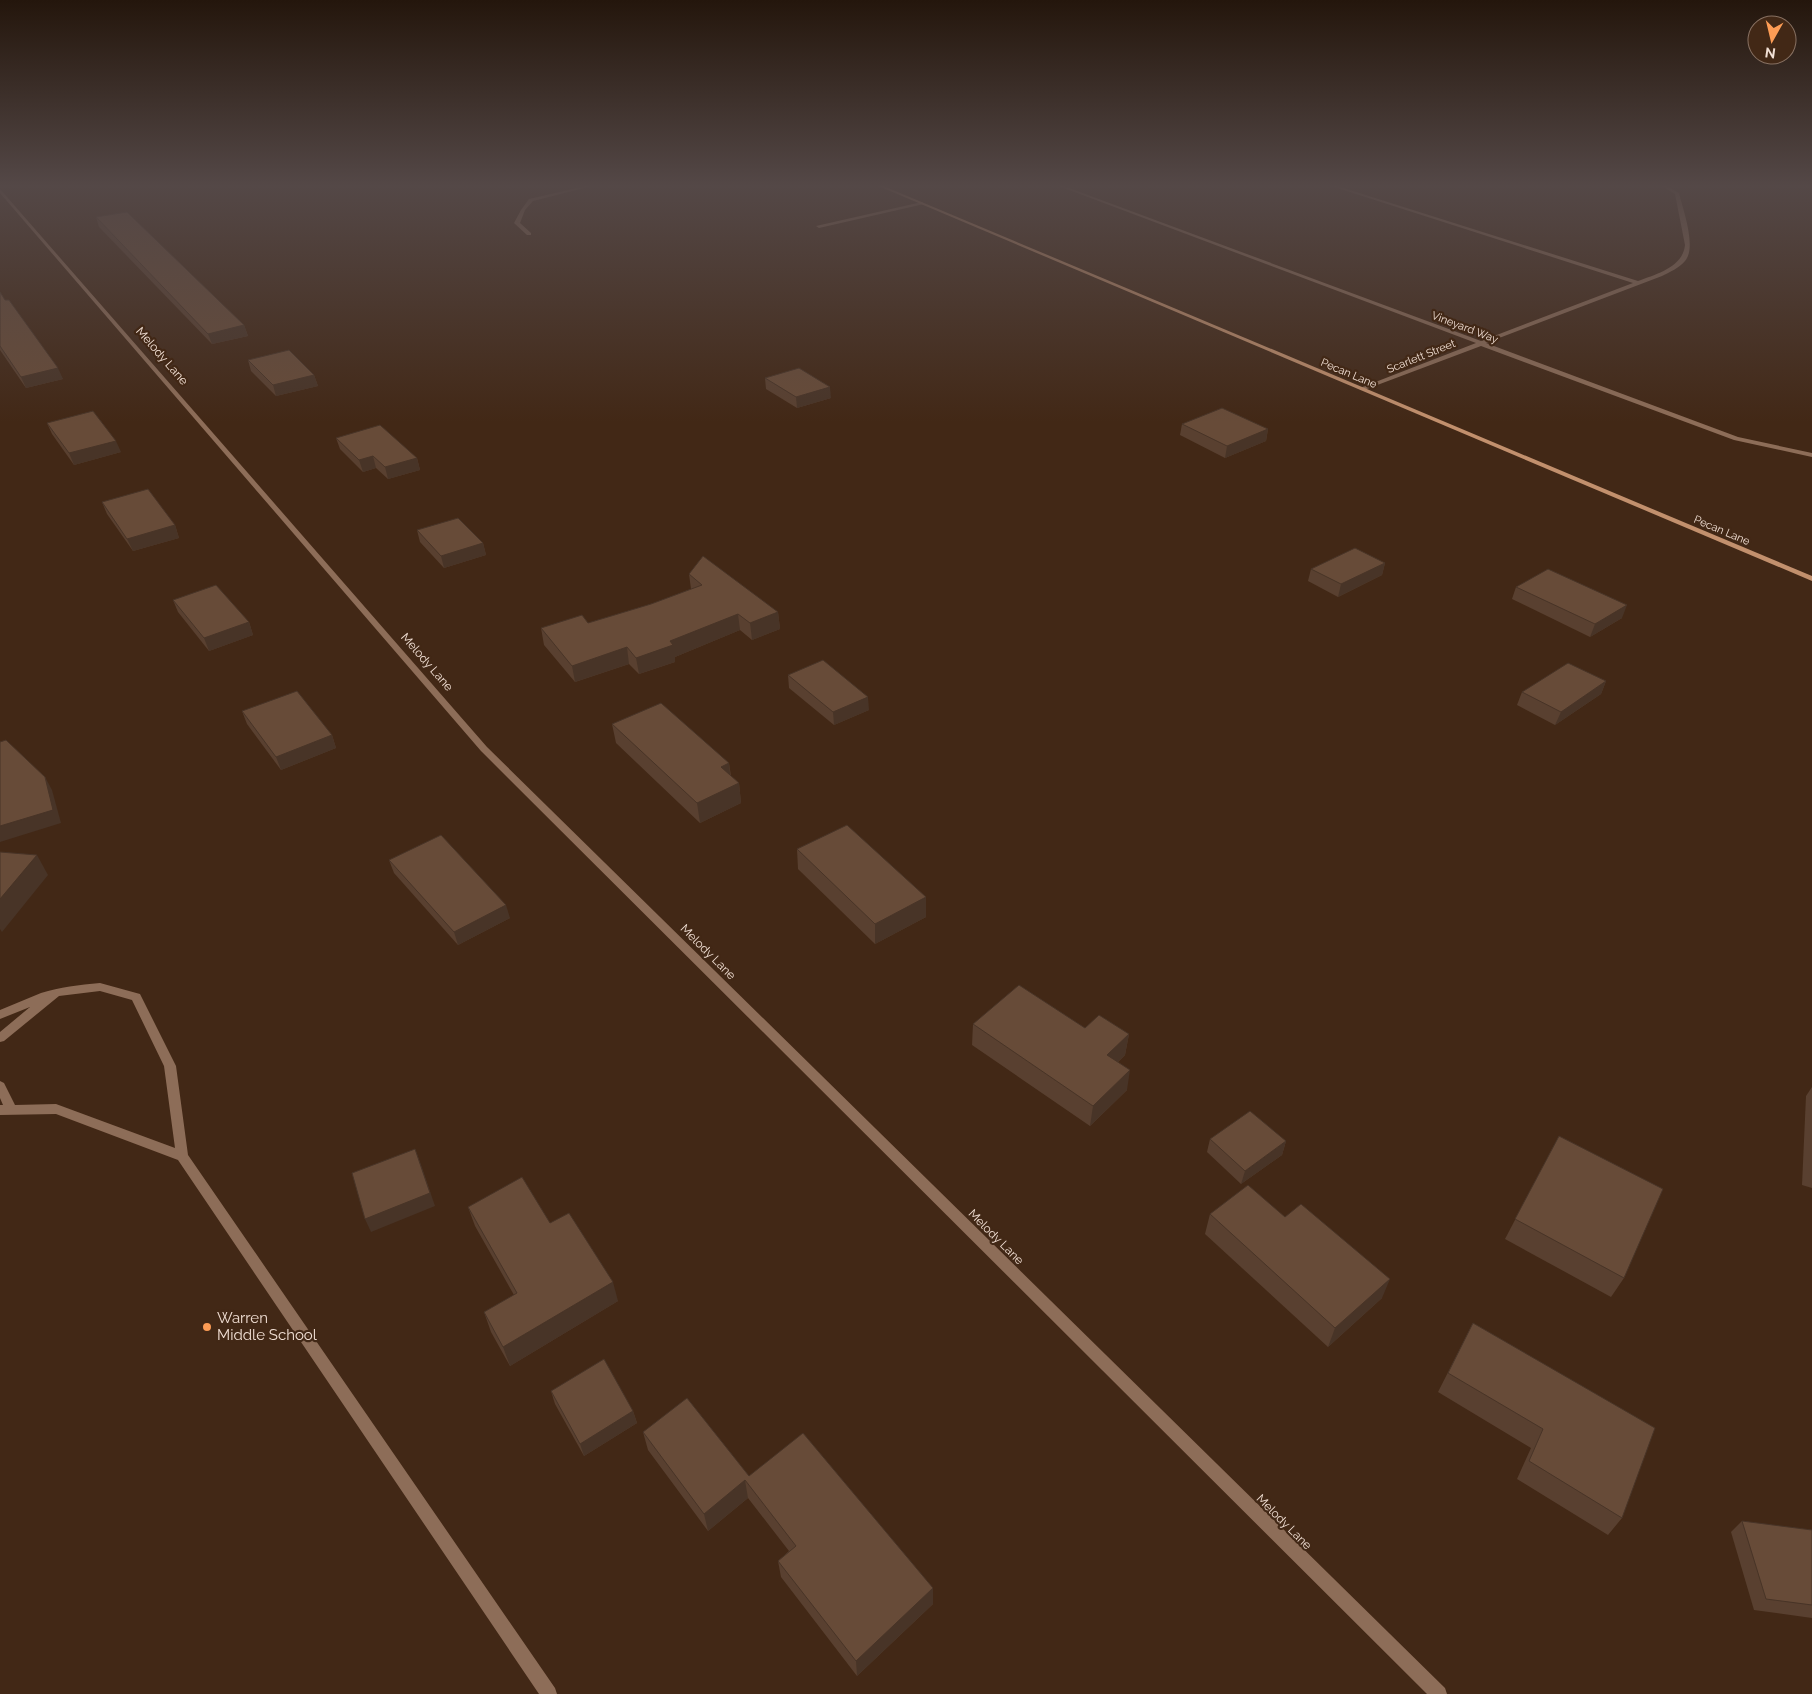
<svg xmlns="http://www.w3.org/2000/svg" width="1812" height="1694" viewBox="0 0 1812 1694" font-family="Raleway,sans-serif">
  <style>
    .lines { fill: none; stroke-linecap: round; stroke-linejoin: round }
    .lane { fill: #8d6d58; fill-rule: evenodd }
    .street { fill: #8d6d58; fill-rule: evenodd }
    .secondary { fill: #c2906d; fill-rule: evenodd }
    .wall { fill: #594030 }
    .shaded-wall { fill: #483427 }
    .building { fill: #674b38; stroke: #483427 }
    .poi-dot { fill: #fd9c55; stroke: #422816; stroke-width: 2 }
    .labels { text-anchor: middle; stroke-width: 4.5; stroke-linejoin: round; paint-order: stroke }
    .far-street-label { font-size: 11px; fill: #f1dfd4; stroke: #422816 }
    .street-label { font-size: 12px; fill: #f1dfd4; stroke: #422816 }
    .near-poi-label { font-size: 15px; fill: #f1dfd4; stroke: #422816; text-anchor: start }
  </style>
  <rect width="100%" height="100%" fill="#422816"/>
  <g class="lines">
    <g class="lane">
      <polygon points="922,202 924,204 819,228 816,226"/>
      <path d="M100 983 140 994 176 1066 188 1155 555 1688 557 1694H539L178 1160 56 1114 0 1115V1105H3L0 1098V1081L4 1083 15 1105 56 1104 175 1148 164 1066 132 1000 100 991 59 996 4 1041 0 1042V1032L30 1007 0 1019V1010L41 993C60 987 79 985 100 983Z"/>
    </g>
    <g class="street">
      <polygon points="590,185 596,185 533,201 525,210 520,223 531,233 531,235 527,235 514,223 521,210 529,199"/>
      <path d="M1056 185H1061L1481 341 1633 283 1328 185H1334L1638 281C1657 274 1683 267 1685 245L1675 194 1660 185H1665L1679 193C1683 210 1697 247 1685 261 1679 268 1670 272 1662 276L1486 343 1738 437 1812 453V457L1734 440 1481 346 1364 390H1360V388L1476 343Z"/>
      <polygon points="0,189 487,747 1445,1688 1447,1694 1427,1694 481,751 0,193"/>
    </g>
    <polygon class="secondary" points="876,185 881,185 1812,576 1812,581"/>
  </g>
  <g class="wall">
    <polygon points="96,217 244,325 248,336 212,344 99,227"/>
    <polygon points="0,292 5,300 63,379 26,388 0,350"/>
    <polygon points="248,360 314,375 318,386 276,396 251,371"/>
    <polygon points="765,378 831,398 797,408 766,389"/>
    <polygon points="47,423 121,452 74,465 52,434"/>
    <polygon points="1182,424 1268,429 1266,441 1225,458 1180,435"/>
    <polygon points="336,438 417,458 420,470 388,479 376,468 363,472 340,449"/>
    <polygon points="102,502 175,525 179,538 133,551 107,514"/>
    <polygon points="417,530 483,543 486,555 444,568 420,542"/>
    <polygon points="1385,563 1382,575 1338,597 1308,581 1311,569"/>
    <polygon points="689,574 778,612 780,629 752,640 740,630 675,657 675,662 639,674 629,664 575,682 544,645 541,628 588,623 651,604 691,589"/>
    <polygon points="1516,587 1622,618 1590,637 1512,599"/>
    <polygon points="173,600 249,622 253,635 209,651 178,612"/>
    <polygon points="788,675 869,710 834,725 789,688"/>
    <polygon points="1606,681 1601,694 1555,725 1517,705 1522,692"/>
    <polygon points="242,711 332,735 336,748 281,770 247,724"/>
    <polygon points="612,724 729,763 731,776 739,783 741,803 700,823 616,743"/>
    <polygon points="797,849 926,897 926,917 875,944 798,869"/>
    <polygon points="389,860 510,918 458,945 394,873"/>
    <polygon points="973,1024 1085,1028 1129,1034 1125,1055 1118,1062 1127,1090 1090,1126 972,1045"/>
    <polygon points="1812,1087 1812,1188 1802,1185 1806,1096"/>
    <polygon points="1559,1136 1624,1278 1611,1297 1505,1239"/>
    <polygon points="1210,1139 1286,1141 1282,1155 1241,1184 1207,1152"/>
    <polygon points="468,1207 550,1223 618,1301 510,1366 491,1332 484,1312 514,1295 475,1226"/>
    <polygon points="1210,1214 1285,1217 1382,1298 1328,1347 1205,1234"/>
    <polygon points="1473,1323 1622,1518 1608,1535 1517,1479 1531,1448 1438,1392"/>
    <polygon points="551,1391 633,1411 637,1423 584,1456 555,1404"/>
    <polygon points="643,1432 749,1476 933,1588 933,1604 857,1676 781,1577 778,1561 789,1551 748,1498 708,1531 648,1450"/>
    <polygon points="1742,1521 1812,1530 1812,1618 1754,1610 1731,1532"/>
  </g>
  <g class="shaded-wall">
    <polygon points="244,325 248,336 212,344 208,334"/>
    <polygon points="58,368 63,379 26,388 21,377"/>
    <polygon points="314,375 318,386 276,396 273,385"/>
    <polygon points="830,387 831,398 797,408 796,397"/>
    <polygon points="1268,429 1266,441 1225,458 1227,446"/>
    <polygon points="116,441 121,452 74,465 69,453"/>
    <polygon points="373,456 376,468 363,472 359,460"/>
    <polygon points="417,458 420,470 388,479 385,467"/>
    <polygon points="175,525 179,538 133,551 127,539"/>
    <polygon points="483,543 486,555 444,568 441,556"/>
    <polygon points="1385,563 1382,575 1338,597 1341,584"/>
    <polygon points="1627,605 1622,618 1590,637 1595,624"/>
    <polygon points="778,612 780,629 752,640 750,623"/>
    <polygon points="738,614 740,630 675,657 675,662 639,674 636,658 670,641"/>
    <polygon points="249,622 253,635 209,651 204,638"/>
    <polygon points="627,647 629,664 575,682 572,666"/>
    <polygon points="1606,681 1601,694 1555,725 1561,712"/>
    <polygon points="868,697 869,710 834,725 833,712"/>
    <polygon points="332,735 336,748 281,770 276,757"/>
    <polygon points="729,763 731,783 721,767"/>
    <polygon points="45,777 52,790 61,823 0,842 0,826"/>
    <polygon points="739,783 741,803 700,823 697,803"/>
    <polygon points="37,855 48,875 2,932 0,929 0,899"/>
    <polygon points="926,897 926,917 875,944 875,924"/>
    <polygon points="506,905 510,918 458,945 454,932"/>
    <polygon points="1129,1034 1125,1055 1104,1075 1107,1055"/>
    <polygon points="1130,1070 1127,1090 1090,1126 1093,1106"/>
    <polygon points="1286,1141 1282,1155 1241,1184 1245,1171"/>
    <polygon points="415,1149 420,1162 435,1206 371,1232 365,1219"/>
    <polygon points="1390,1279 1382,1298 1328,1347 1335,1328"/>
    <polygon points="613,1282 618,1301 510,1366 503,1347"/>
    <polygon points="633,1411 637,1423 584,1456 580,1444"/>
    <polygon points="745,1480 748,1498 708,1531 704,1514"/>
    <polygon points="933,1588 933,1604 857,1676 856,1661"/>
  </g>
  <g class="building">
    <polygon points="127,212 244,325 208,334 96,217"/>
    <polygon points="0,292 5,300 9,300 58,368 21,377 0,346"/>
    <polygon points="289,350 314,375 273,385 248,360"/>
    <polygon points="799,368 830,387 796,397 765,378"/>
    <polygon points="1222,408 1268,429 1227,446 1182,424"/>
    <polygon points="93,411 116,441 69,453 47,423"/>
    <polygon points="380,425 417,458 385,467 373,456 359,460 336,438"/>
    <polygon points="148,489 175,525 127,539 102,502"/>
    <polygon points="458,518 483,543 441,556 417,530"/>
    <polygon points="1355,548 1385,563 1341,584 1311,569"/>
    <polygon points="703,556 778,612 750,623 738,614 670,641 673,645 636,658 627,647 572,666 541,628 582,615 588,623 651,604 702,585 689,574"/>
    <polygon points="1548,569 1627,605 1595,624 1516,587"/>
    <polygon points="216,585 249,622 204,638 173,600"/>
    <polygon points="823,660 868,697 833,712 788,675"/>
    <polygon points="1568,663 1606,681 1561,712 1522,692"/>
    <polygon points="297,691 332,735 276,757 242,711"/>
    <polygon points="661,703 729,763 721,767 739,783 697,803 612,724"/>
    <polygon points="6,740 45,777 53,810 0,826 0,742"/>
    <polygon points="847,825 926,897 875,924 797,849"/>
    <polygon points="441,835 506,905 454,932 389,860"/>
    <polygon points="0,852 37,855 0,899"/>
    <polygon points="1019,985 1085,1028 1099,1015 1129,1034 1107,1055 1130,1070 1093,1106 973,1024"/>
    <polygon points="1250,1111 1286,1141 1245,1171 1210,1139"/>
    <polygon points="1559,1136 1663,1189 1624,1278 1515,1219"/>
    <polygon points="415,1149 430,1193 365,1219 352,1173"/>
    <polygon points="522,1177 550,1223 569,1213 613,1282 503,1347 484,1312 517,1293 468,1207"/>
    <polygon points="1248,1185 1285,1217 1301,1204 1390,1279 1335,1328 1210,1214"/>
    <polygon points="1473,1323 1655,1428 1622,1518 1529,1461 1543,1429 1448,1373"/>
    <polygon points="604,1359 633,1411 580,1444 551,1391"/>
    <polygon points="687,1398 749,1476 803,1433 933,1588 856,1661 778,1561 796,1546 745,1480 704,1514 643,1432"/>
    <polygon points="1742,1521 1812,1530 1812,1605 1766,1599"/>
  </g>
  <linearGradient id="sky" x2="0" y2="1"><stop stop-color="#24160c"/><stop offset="0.44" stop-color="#544847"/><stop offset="1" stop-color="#544847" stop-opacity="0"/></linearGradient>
  <rect width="1812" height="422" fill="url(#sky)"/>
  <circle class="poi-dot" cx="207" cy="1327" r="5"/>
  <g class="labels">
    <g class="far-street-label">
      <text transform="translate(1465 327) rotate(21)" y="4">Vineyard Way</text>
      <text transform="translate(1421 356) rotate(-22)" y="4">Scarlett Street</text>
      <text transform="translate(1349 373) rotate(23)" y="4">Pecan Lane</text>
      <text transform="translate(1722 530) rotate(23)" y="4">Pecan Lane</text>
    </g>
    <g class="street-label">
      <text transform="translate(162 356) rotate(49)" y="4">Melody Lane</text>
      <text transform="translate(427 662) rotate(49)" y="4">Melody Lane</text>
      <text transform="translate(708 952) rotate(45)" y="4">Melody Lane</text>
      <text transform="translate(996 1237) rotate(45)" y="4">Melody Lane</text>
      <text transform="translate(1284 1522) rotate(45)" y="4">Melody Lane</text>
    </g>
    <g class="near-poi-label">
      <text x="217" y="1323">Warren<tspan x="217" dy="17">Middle School</tspan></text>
    </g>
  </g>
  <g transform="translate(1772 40) rotate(188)"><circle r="24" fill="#422816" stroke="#887162"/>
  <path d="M0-4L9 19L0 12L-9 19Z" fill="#fd9c55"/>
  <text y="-8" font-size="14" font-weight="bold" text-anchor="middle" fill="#f1dfd4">N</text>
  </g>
</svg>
